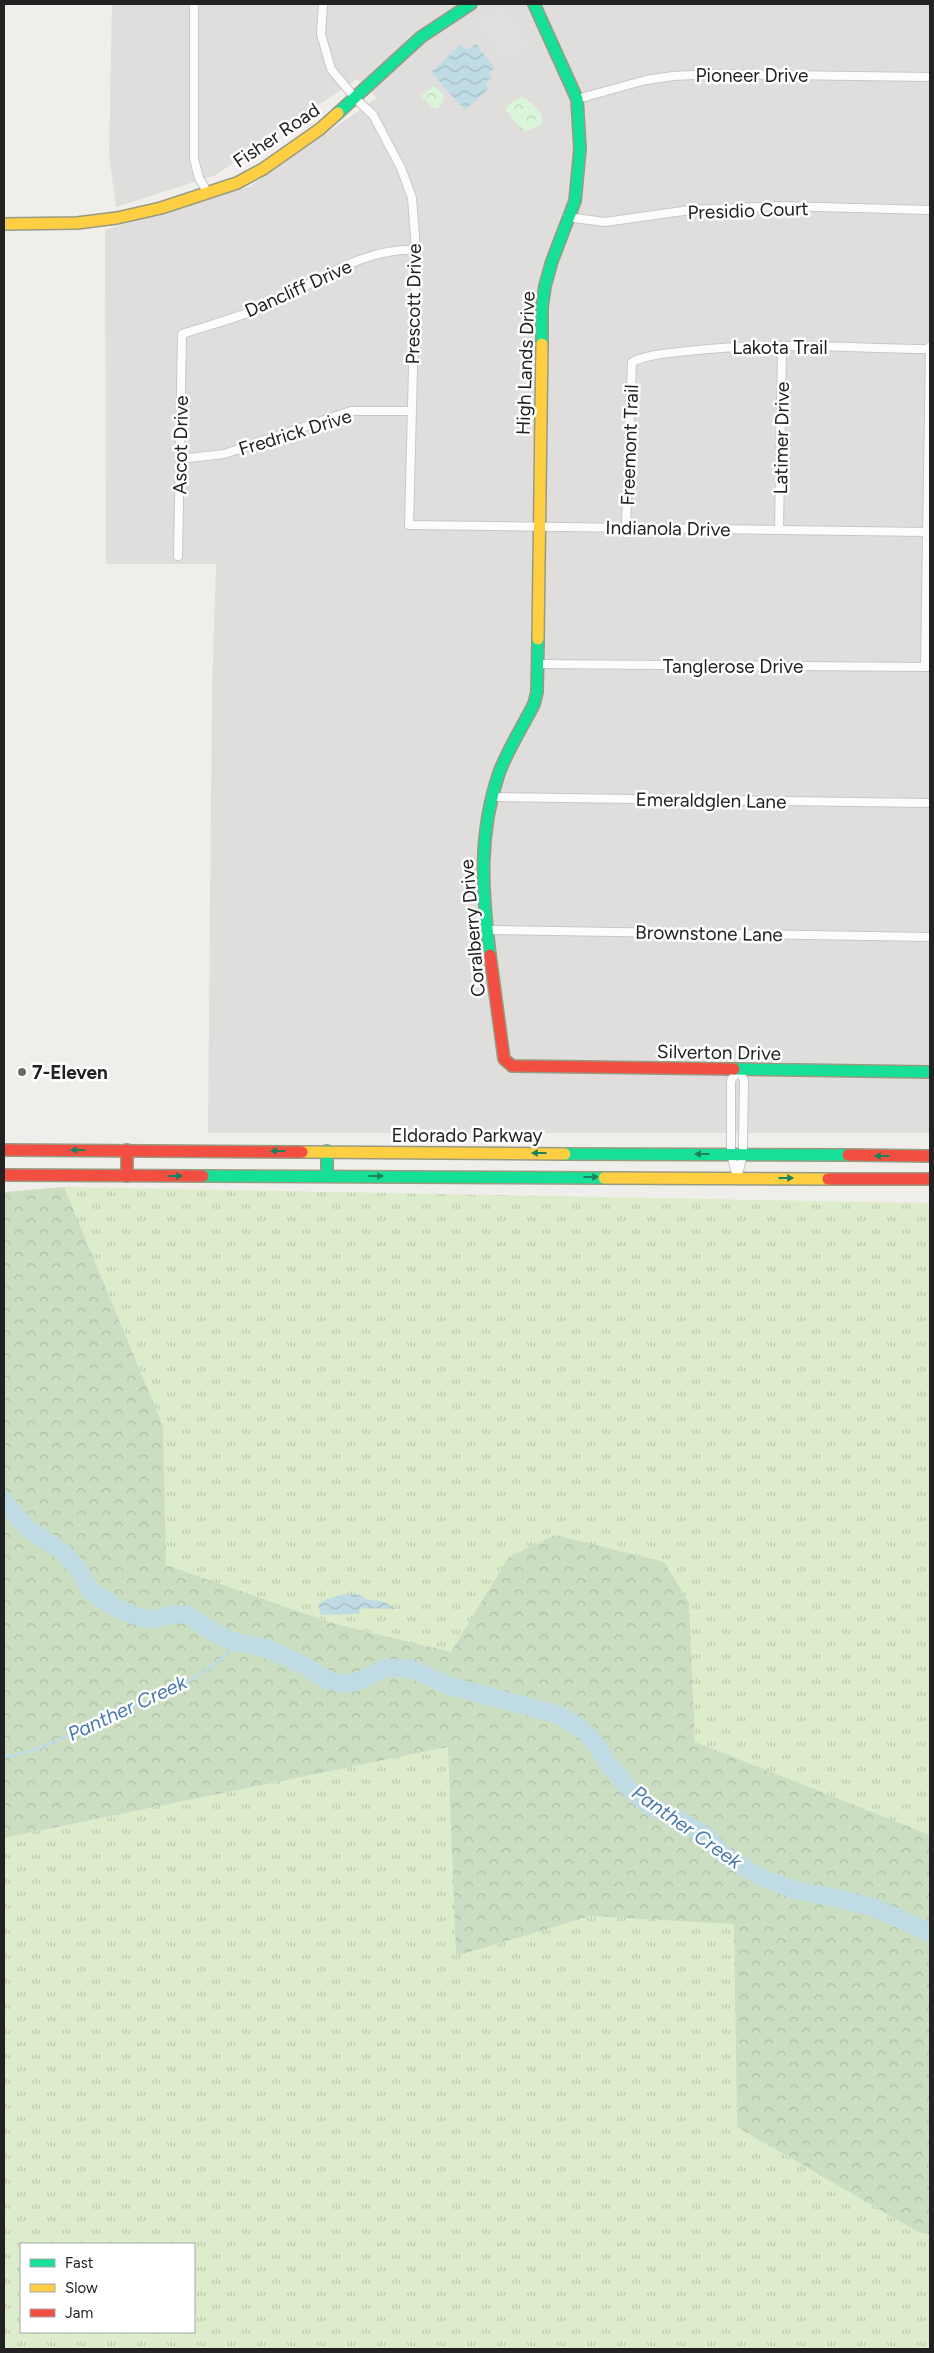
<svg xmlns="http://www.w3.org/2000/svg" width="934" height="2353" viewBox="0 0 934 2353" font-family="Figtree,sans-serif">
  <style>
    .residential { fill: #dfdedc }
    .grass { fill: url(#grass-tufts); fill-rule: evenodd }
    .forest { fill: url(#forest-crowns) }
    .park { fill: url(#park-crowns) }
    .parking { fill: #e0dfde }
    .water { fill: url(#water-waves) }
    .lines { fill: none; stroke-linecap: round; stroke-linejoin: round }
    .stream { stroke: #bfdbe3; stroke-width: 3 }
    .river { stroke: #bfdbe3; stroke-width: 18 }
    .street-casing { stroke: #c9c8c7; stroke-width: 10 }
    .fast-casing { stroke: #999a82; stroke-width: 14 }
    .slow-casing { stroke: #999a82; stroke-width: 14 }
    .jam-casing { stroke: #999a82; stroke-width: 14 }
    .street { stroke: #fdfcfc; stroke-width: 8 }
    .fast { stroke: #16e098; stroke-width: 11 }
    .slow { stroke: #ffcf43; stroke-width: 11 }
    .jam { stroke: #f24e42; stroke-width: 11 }
    .oneway { fill: #1c815d }
    .poi-dot { fill: #6a6968; stroke: #fff; stroke-width: 2 }
    .labels { text-anchor: middle; stroke-width: 5; stroke-linejoin: round; paint-order: stroke }
    .street-label { font-size: 19px; fill: #222; stroke: #fff }
    .poi-label { font-size: 19px; font-weight: bold; fill: #222; stroke: #fff; text-anchor: start }
    .water-label { font-size: 20px; font-style: italic; fill: #4a7aab; stroke: #fff }
  </style>
  <defs>
    <pattern id="grass-tufts" width="24" height="20" patternUnits="userSpaceOnUse" patternTransform="scale(1.25)"><rect width="24" height="20" fill="#ddeccb"/><path d="M3 7l-1-3M5 7V3M7 7l1-3M15 17l-1-3M17 17v-4M19 17l1-3" fill="none" stroke="#bdcaae"/></pattern>
    <pattern id="forest-crowns" width="20" height="18" patternUnits="userSpaceOnUse" patternTransform="scale(1.25)"><rect width="20" height="18" fill="#cbdec1"/><path d="M2 6a3 3 0 1 1 6 0M12 15a3 3 0 1 1 6 0" fill="none" stroke="#aebea6"/></pattern>
    <pattern id="park-crowns" width="20" height="18" patternUnits="userSpaceOnUse" patternTransform="scale(1.25)"><rect width="20" height="18" fill="#daf5da"/><path d="M2 6a3 3 0 1 1 6 0M12 15a3 3 0 1 1 6 0" fill="none" stroke="#bbd2bb"/></pattern>
    <pattern id="water-waves" width="16" height="10" patternUnits="userSpaceOnUse" patternTransform="scale(1.25)"><rect width="16" height="10" fill="#bfdbe3"/><path d="M0 5q4-4 8 0t8 0" fill="none" stroke="#a4bcc2"/></pattern>
  </defs>
  <rect width="100%" height="100%" fill="#f0eeeb"/>
  <polygon class="residential" points="112,4 930,4 930,1133 208,1133 212,690 216,564 106,564 105,230 249,187 377,98 357,79 216,175 116,207 109,155"/>
  <g class="grass">
    <polygon points="64,1187 930,1203 930,1835 695,1742 689,1604 508,1558 451,1652 332,1623 165,1565 163,1426"/>
    <path d="M449 1747 456 1956 591 1916 734 1923 737 2127 920 2233 930 2234V2349H4V1838ZM21 2244H194V2332H21Z"/>
  </g>
  <polygon class="forest" points="64,1187 163,1426 166,1565 332,1623 451,1652 508,1558 555,1535 664,1562 689,1603 695,1742 930,1835 930,2234 920,2233 737,2127 734,1924 591,1916 456,1956 448,1747 4,1838 4,1192"/>
  <g class="park">
    <polygon points="434,86 444,95 441,107 434,109 421,96"/>
    <path d="M522 96C531 104 547 112 541 125L523 132 506 110 508 105Z"/>
  </g>
  <polygon class="parking" points="502,6 530,46 506,62 477,24"/>
  <g class="water">
    <polygon points="461,44 466,50 476,44 495,68 489,73 492,77 485,84 489,89 465,110 431,72"/>
    <polygon points="344,1594 362,1595 365,1599 385,1602 395,1609 360,1608 359,1614 321,1615 318,1605 325,1600"/>
  </g>
  <g class="lines">
    <path class="stream" d="M4 1757C40 1752 70 1734 103 1719 127 1708 153 1701 176 1688 200 1676 221 1659 242 1643"/>
    <polyline class="river" points="4,1501 27,1528 62,1551 78,1568 91,1591 116,1608 141,1618 154,1619 175,1614 188,1615 206,1628 229,1640 268,1649 301,1664 328,1680 345,1684 357,1682 385,1668 409,1668 450,1686 559,1715 583,1730 593,1740 606,1761 631,1791 652,1807 682,1821 706,1836 724,1855 762,1878 795,1890 845,1900 878,1909 930,1933"/>
    <g class="street-casing">
      <g id="street">
        <polyline points="194,4 194,159 199,178 208,193"/>
        <polyline points="323,4 321,34 331,69 356,99 373,115 401,168 412,198 416,250 409,525 927,532"/>
        <polyline points="577,99 646,80 673,76 714,74 930,77"/>
        <polyline points="567,217 605,222 690,210 780,206 930,210"/>
        <polyline points="180,459 224,454 351,411 411,411"/>
        <path d="M626 527 632 362C649 354 670 353 688 351 768 342 850 348 930 349"/>
        <polyline points="779,530 782,347"/>
        <path d="M178 556 182 334C210 325 239 317 266 306 313 285 362 247 416 250"/>
        <polyline points="536,664 930,667"/>
        <polyline points="925,667 930,346"/>
        <polyline points="493,797 930,803"/>
        <polyline points="487,930 930,937"/>
        <polygon points="739,1070 744,1080 743,1144 743,1155 737,1178 731,1154 731,1080"/>
      </g>
    </g>
    <g class="fast-casing">
      <g id="fast">
        <polyline points="534,4 577,99 580,149 575,201 552,261 545,286 542,307 542,344"/>
        <polyline points="338,113 421,37 471,4"/>
        <path d="M490 955C482 891 478 835 499 773 508 749 523 726 534 704L537 692 538 639"/>
        <polyline points="734,1069 930,1072"/>
        <polyline points="327,1151 327,1176"/>
        <polyline points="565,1154 848,1155"/>
        <polyline points="203,1176 604,1178"/>
      </g>
    </g>
    <g class="slow-casing">
      <g id="slow">
        <polyline points="4,224 77,223 117,218 161,208 237,183 263,169 320,129 338,113"/>
        <polyline points="538,639 542,344"/>
        <polyline points="302,1152 565,1154"/>
        <polyline points="604,1178 828,1179"/>
      </g>
    </g>
    <g class="jam-casing">
      <g id="jam">
        <polyline points="490,955 504,1059 512,1066 734,1069"/>
        <polyline points="4,1150 302,1152"/>
        <polyline points="127,1150 127,1176"/>
        <polyline points="848,1155 930,1156"/>
        <polyline points="4,1175 203,1176"/>
        <polyline points="828,1179 930,1179"/>
      </g>
    </g>
    <use href="#street" class="street"/>
    <use href="#fast" class="fast"/>
    <use href="#slow" class="slow"/>
    <use href="#jam" class="jam"/>
  </g>
  <defs><path id="oneway-solid" d="M-6-.8H1V-3.2L6.5 0L1 3.2V.8H-6Z" transform="scale(1.25)"/></defs>
  <g class="oneway">
    <use href="#oneway-solid" transform="translate(78 1150) rotate(180)"/>
    <use href="#oneway-solid" transform="translate(278 1151) rotate(-180)"/>
    <use href="#oneway-solid" transform="translate(539 1153) rotate(-180)"/>
    <use href="#oneway-solid" transform="translate(702 1154) rotate(-180)"/>
    <use href="#oneway-solid" transform="translate(882 1156) rotate(-180)"/>
    <use href="#oneway-solid" transform="translate(175 1176)"/>
    <use href="#oneway-solid" transform="translate(376 1176)"/>
    <use href="#oneway-solid" transform="translate(591 1177)"/>
    <use href="#oneway-solid" transform="translate(786 1178)"/>
  </g>
  <circle class="poi-dot" cx="22" cy="1072" r="5"/>
  <g class="labels">
    <g class="street-label">
      <text x="752" y="82">Pioneer Drive</text>
      <text transform="translate(276 135) rotate(-34)" y="7">Fisher Road</text>
      <text transform="translate(748 210) rotate(-2)" y="7">Presidio Court</text>
      <text transform="translate(298 288) rotate(-24)" y="7">Dancliff Drive</text>
      <text transform="translate(413 304) rotate(-89)" y="7">Prescott Drive</text>
      <text x="780" y="354">Lakota Trail</text>
      <text transform="translate(525 363) rotate(-88)" y="7">High Lands Drive</text>
      <text transform="translate(295 432) rotate(-17)" y="7">Fredrick Drive</text>
      <text transform="translate(781 438) rotate(-89)" y="7">Latimer Drive</text>
      <text transform="translate(180 445) rotate(-89)" y="7">Ascot Drive</text>
      <text transform="translate(629 445) rotate(-88)" y="7">Freemont Trail</text>
      <text transform="translate(668 528) rotate(1)" y="7">Indianola Drive</text>
      <text x="733" y="673">Tanglerose Drive</text>
      <text transform="translate(711 800) rotate(1)" y="7">Emeraldglen Lane</text>
      <text transform="translate(472 928) rotate(-95)" y="7">Coralberry Drive</text>
      <text transform="translate(709 933) rotate(1)" y="7">Brownstone Lane</text>
      <text transform="translate(719 1052) rotate(1)" y="7">Silverton Drive</text>
      <text x="467" y="1142">Eldorado Parkway</text>
    </g>
    <g class="poi-label">
      <text x="32" y="1079">7-Eleven</text>
    </g>
    <g class="water-label">
      <text transform="translate(127 1708) rotate(-25)" y="7">Panther Creek</text>
      <text transform="translate(687 1827) rotate(35)" y="7">Panther Creek</text>
    </g>
  </g>
  <rect width="934" height="2353" fill="none" stroke="#222222" stroke-width="10"/>
  <rect x="20" y="2243" width="175" height="90" fill="#ffffff" stroke="#a7a7a7"/>
  <rect x="30" y="2259" width="25" height="8" fill="#16e098" stroke="#a7a7a7"/>
  <text x="65" y="2268" font-size="15" fill="#222222">Fast</text>
  <rect x="30" y="2284" width="25" height="8" fill="#ffcf43" stroke="#a7a7a7"/>
  <text x="65" y="2293" font-size="15" fill="#222222">Slow</text>
  <rect x="30" y="2309" width="25" height="8" fill="#f24e42" stroke="#a7a7a7"/>
  <text x="65" y="2318" font-size="15" fill="#222222">Jam</text>
</svg>
